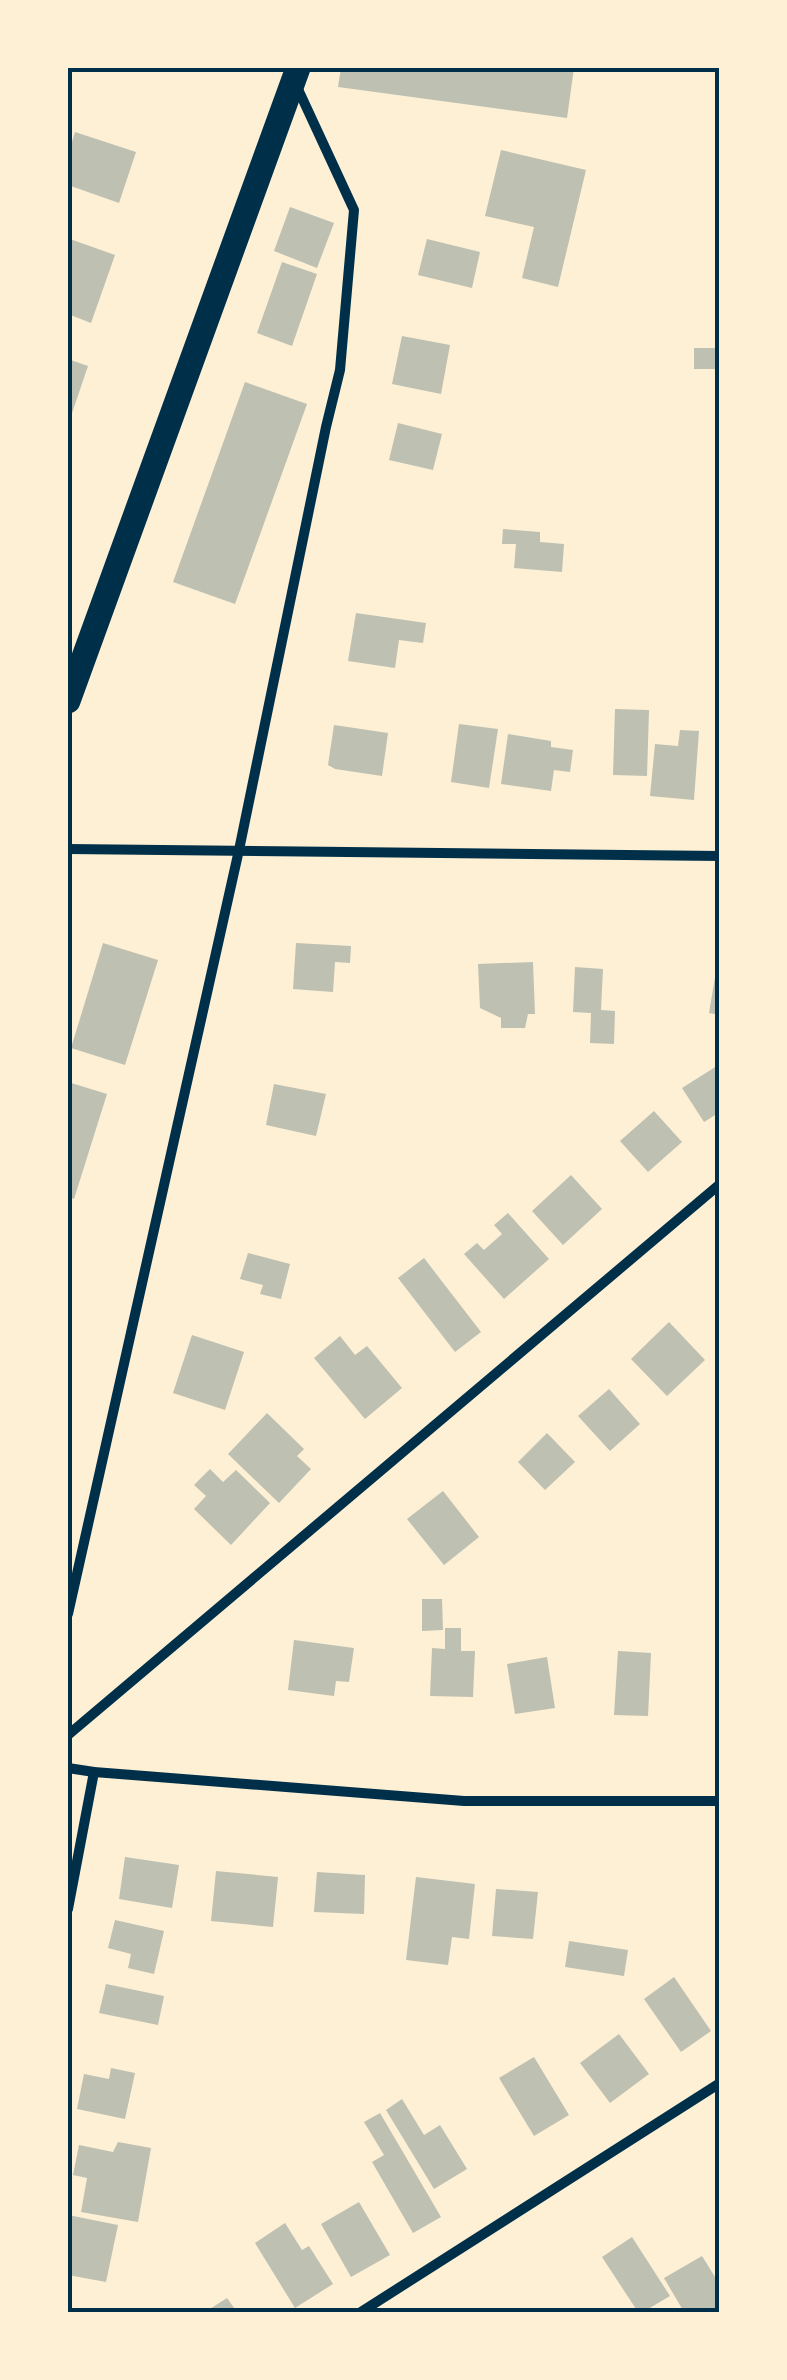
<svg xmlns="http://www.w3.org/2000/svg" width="787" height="2380" viewBox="0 0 787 2380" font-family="'Open Sans',sans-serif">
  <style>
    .building { fill: #bec0b2 }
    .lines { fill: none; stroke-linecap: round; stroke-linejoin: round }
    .minor { stroke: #003049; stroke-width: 10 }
    .primary { stroke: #003049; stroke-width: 25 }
    .neatline { fill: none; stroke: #003049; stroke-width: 4 }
  </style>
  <rect width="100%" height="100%" fill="#fdf0d5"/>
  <g class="building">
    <polygon points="341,68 574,68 567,118 338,87"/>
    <polygon points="75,132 136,152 119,203 68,185 68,155"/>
    <polygon points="501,150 586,170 558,287 522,278 534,227 485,216"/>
    <polygon points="290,207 334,223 317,268 274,251"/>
    <polygon points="70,239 115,255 91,323 68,314 68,245"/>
    <polygon points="427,239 480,252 472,288 418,275"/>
    <polygon points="282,262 317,274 292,346 257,333"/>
    <polygon points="402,336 450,345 441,394 392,384"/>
    <rect x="694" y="348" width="26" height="21"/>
    <polygon points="68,359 88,366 71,416 68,415"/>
    <polygon points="245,382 307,404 235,604 173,582"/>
    <polygon points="398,423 442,434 433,470 389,460"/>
    <polygon points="503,529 540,532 540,542 564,544 562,572 514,568 516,544 502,544"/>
    <polygon points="356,613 426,623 423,643 399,640 395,668 348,661"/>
    <polygon points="615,709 649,710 647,776 613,775"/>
    <polygon points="459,724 498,729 489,788 451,782"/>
    <polygon points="334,725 388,733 382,776 335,769 328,765"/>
    <polygon points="680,730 699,731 694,800 650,796 655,744 678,746"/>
    <polygon points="508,734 551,741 551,747 573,750 570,772 554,770 551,791 501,784"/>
    <polygon points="103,943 158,960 125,1065 71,1048"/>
    <polygon points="296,943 351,946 350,963 335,962 333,992 293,989"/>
    <polygon points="533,962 535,1014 528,1014 525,1028 501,1028 501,1018 480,1008 478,964"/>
    <polygon points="575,967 603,969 601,1010 615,1011 614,1044 590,1043 591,1013 573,1012"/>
    <polygon points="716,971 720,971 720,1015 709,1013"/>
    <polygon points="720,1064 720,1112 704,1122 682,1088"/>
    <polygon points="68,1082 107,1094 74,1199 68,1197"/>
    <polygon points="274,1084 326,1094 316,1136 266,1125"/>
    <polygon points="654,1111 682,1142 648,1172 620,1141"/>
    <polygon points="571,1175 602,1209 563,1245 532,1211"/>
    <polygon points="508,1213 549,1259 504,1299 464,1254 477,1243 484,1250 502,1234 494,1225"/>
    <polygon points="248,1253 290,1264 281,1299 260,1294 263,1285 240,1279"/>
    <polygon points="424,1258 481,1332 455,1352 398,1278"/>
    <polygon points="669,1322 705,1360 667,1396 631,1359"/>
    <polygon points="192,1335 244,1352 225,1410 173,1393"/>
    <polygon points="340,1336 355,1355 367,1346 402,1388 365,1419 314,1358"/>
    <polygon points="609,1389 640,1424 610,1451 578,1416"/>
    <polygon points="267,1413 304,1449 297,1456 311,1469 279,1503 228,1454"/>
    <polygon points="547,1433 575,1462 545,1490 518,1462"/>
    <polygon points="210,1469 223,1482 236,1470 270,1503 231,1545 194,1509 206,1496 194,1485"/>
    <polygon points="443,1491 479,1537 444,1565 407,1519"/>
    <polygon points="422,1599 442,1599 443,1630 422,1631"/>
    <polygon points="445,1628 461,1628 461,1651 475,1651 473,1697 430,1696 432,1648 445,1649"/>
    <polygon points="294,1640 354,1648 349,1682 336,1681 334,1696 288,1690"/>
    <polygon points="618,1651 651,1653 648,1716 614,1715"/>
    <polygon points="547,1657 555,1708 515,1714 507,1664"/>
    <polygon points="125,1857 179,1865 172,1908 119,1899"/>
    <polygon points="216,1871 278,1877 273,1927 211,1921"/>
    <polygon points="317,1872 365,1875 364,1914 314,1912"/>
    <polygon points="416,1877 475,1884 469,1939 452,1937 448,1965 406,1960"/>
    <polygon points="496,1889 538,1892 533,1939 492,1936"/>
    <polygon points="115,1920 164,1931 154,1974 128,1968 131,1954 108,1948"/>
    <polygon points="569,1941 628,1950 624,1976 565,1967"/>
    <polygon points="674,1977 711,2031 681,2052 644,1999"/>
    <polygon points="106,1984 164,1996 158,2025 99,2013"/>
    <polygon points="619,2034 649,2074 610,2103 580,2063"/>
    <polygon points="534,2057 569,2115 534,2136 499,2078"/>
    <polygon points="111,2068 135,2073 125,2119 77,2109 84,2074 109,2079"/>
    <polygon points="402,2099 424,2135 440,2125 467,2169 434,2189 386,2110"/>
    <polygon points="380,2113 441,2217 413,2233 372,2162 384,2155 364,2122"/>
    <polygon points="118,2142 151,2148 138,2222 81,2212 87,2178 73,2175 79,2145 113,2152"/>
    <polygon points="359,2202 390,2255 351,2277 321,2224"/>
    <polygon points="68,2215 118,2225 106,2282 68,2275"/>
    <polygon points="285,2223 302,2250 309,2246 333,2284 295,2308 255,2243"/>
    <polygon points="632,2237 670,2296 643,2312 638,2312 602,2257"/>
    <polygon points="702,2256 720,2285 720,2312 684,2312 664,2278"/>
    <polygon points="227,2298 237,2312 205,2312"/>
  </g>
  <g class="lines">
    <g class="minor">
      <polyline points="68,849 720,856"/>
      <polyline points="68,1614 239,850 326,427 340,370 354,210 297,87"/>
      <polyline points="68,1735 720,1184"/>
      <polyline points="68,1768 94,1772 464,1801 720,1801"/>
      <polyline points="68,1909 94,1772"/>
      <polyline points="361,2312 720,2083"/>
    </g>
    <polyline class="primary" points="68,701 298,68"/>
  </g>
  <rect width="787" height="2380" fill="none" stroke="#fdf0d5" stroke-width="140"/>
  <rect x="70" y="70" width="647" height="2240" class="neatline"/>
</svg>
